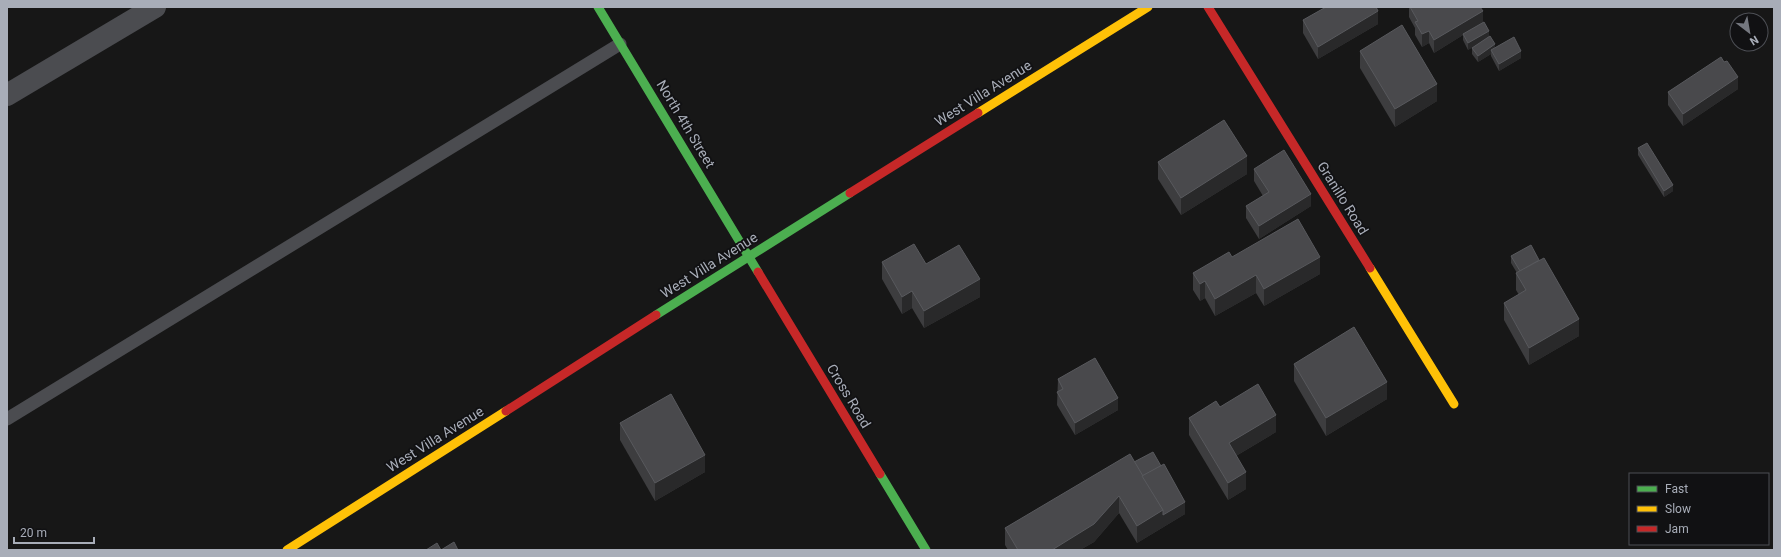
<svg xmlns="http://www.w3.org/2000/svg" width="1781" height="557" viewBox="0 0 1781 557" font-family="Roboto,sans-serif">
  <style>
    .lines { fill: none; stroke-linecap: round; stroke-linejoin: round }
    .lane { stroke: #4b4c50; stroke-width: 13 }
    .street { stroke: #4b4c50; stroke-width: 22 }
    .fast { stroke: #4caf50; stroke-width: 9 }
    .slow { stroke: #ffc107; stroke-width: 9 }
    .jam { stroke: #c62828; stroke-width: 9 }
    .wall { fill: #3d3d3f }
    .shaded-wall { fill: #29292a }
    .building { fill: #49494c; stroke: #58595d }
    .labels { text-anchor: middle; stroke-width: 3.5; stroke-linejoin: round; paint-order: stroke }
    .street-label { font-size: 14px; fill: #a8adb8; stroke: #111113 }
  </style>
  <rect width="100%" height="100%" fill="#171717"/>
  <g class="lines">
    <polyline class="lane" points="7,419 620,44"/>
    <polyline class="street" points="7,95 155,7"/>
    <g class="fast">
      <polyline points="598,7 758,272"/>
      <polyline points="656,315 850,193"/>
      <polyline points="880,474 926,550"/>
    </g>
    <g class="slow">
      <polyline points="978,113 1148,7"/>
      <polyline points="1370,268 1454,404"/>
      <polyline points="287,550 506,411"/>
    </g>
    <g class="jam">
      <polyline points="1208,7 1370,268"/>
      <polyline points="850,193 978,113"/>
      <polyline points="758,272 880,474"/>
      <polyline points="506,411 656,315"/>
    </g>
  </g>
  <g class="wall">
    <polygon points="1409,7 1480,7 1483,22 1489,37 1495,47 1521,58 1499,71 1491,56 1491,54 1478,62 1472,54 1472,48 1474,46 1468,50 1463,40 1463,35 1434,53 1429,43 1422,47 1415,35 1415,28 1409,17"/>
    <polygon points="1303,20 1378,24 1318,59 1303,33"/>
    <polygon points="1360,51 1437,101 1395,127 1360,68"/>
    <polygon points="1738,89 1683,126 1668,105 1668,92"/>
    <polygon points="1638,148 1673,191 1664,197 1638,155"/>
    <polygon points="1158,162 1247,174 1181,215 1158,179"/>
    <polygon points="1254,169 1311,206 1259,239 1246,218 1246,206 1263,196 1254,181"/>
    <polygon points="1511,256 1579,336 1529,365 1504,320 1504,303 1519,295 1516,290 1516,273 1517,273 1511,263"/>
    <polygon points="1232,257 1320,274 1264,306 1256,293 1215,316 1205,298 1200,301 1193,290 1193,273"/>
    <polygon points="882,262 926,264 980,297 924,328 912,308 902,314 882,279"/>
    <polygon points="1294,364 1387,399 1326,436 1294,381"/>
    <polygon points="1058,379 1118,410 1075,435 1057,405"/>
    <polygon points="1220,407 1276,432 1236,456 1246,489 1228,500 1189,435 1189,418"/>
    <polygon points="620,423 705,472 655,501 620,440"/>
    <polygon points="1134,462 1185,514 1137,543 1119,513 1094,542 1080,550 1008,550 1005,545 1005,528"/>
  </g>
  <g class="shaded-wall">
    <polygon points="1378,11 1378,24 1318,59 1318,47"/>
    <polygon points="1483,11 1483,23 1463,34 1463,35 1434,53 1434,40"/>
    <polygon points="1429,31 1429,43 1422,47 1422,34"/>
    <polygon points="1489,31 1489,38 1468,50 1468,43"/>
    <polygon points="1495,44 1495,51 1491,50 1491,54 1478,62 1478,56"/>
    <polygon points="1521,51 1521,58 1499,71 1499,64"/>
    <polygon points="1738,77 1738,89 1683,126 1683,114"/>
    <polygon points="1437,84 1437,101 1395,127 1395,109"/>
    <polygon points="1247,156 1247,174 1181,215 1181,198"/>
    <polygon points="1673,185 1673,191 1664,197 1664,191"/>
    <polygon points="1311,194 1311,206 1259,239 1259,226"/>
    <polygon points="1320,257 1320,274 1264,306 1264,289"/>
    <polygon points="1256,275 1256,293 1215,316 1215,299"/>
    <polygon points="980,279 980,297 924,328 924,311"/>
    <polygon points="1205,281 1205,298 1200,301 1200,284"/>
    <polygon points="912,291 912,308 902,314 902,297"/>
    <polygon points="1579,319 1579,336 1529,365 1529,348"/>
    <polygon points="1387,382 1387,399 1326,436 1326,418"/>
    <polygon points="1118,398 1118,410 1075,435 1075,423"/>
    <polygon points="1276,415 1276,432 1229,460 1229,443"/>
    <polygon points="705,455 705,472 655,501 655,483"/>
    <polygon points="1246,472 1246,489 1228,500 1228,483"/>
    <polygon points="1119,496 1119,513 1094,542 1080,550 1052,550"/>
    <polygon points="1185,502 1185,514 1137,543 1137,526 1163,510"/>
  </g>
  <g class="building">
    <polygon points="1326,7 1376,7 1378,11 1318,47 1303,20"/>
    <polygon points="1410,7 1480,7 1483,11 1434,40 1429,31 1422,34 1415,22 1418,21"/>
    <polygon points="1484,22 1489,31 1468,43 1463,34"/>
    <polygon points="1402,25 1437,84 1395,109 1360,51"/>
    <polygon points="1490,36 1495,44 1478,56 1472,48"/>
    <polygon points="1514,37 1521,51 1499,64 1491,50"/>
    <polygon points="1721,57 1724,62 1727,61 1738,77 1683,114 1668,92"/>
    <polygon points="1224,120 1247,156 1181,198 1158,162"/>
    <polygon points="1647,143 1673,185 1664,191 1638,148"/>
    <polygon points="1284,150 1311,194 1259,226 1246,206 1269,192 1254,169"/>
    <polygon points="1298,219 1320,257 1264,289 1256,275 1215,299 1205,281 1200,284 1193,273 1229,252 1232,257"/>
    <polygon points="914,244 926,264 959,245 980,279 924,311 912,291 902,297 882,262"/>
    <polygon points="1531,245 1539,260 1520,271 1511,256"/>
    <polygon points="1544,258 1579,319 1529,348 1504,303 1526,290 1516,273"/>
    <polygon points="1354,327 1387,382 1326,418 1294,364"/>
    <polygon points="1095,358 1118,398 1075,423 1057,392 1063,389 1058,379"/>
    <polygon points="1258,384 1276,415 1229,443 1246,472 1228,483 1189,418 1216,401 1220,407"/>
    <polygon points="671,394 705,455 655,483 620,423"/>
    <polygon points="1153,452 1161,466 1142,476 1134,462"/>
    <polygon points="1130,454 1163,510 1137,526 1119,496 1094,524 1052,550 1018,550 1005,528"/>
    <polygon points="1164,464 1185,502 1163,515 1163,510 1142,476"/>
    <polygon points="454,542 458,550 441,550"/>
    <polygon points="437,543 441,550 426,550"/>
  </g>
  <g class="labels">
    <g class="street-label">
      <text transform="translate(983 93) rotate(-32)" y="5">West Villa Avenue</text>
      <text transform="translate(686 124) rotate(59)" y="5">North 4th Street</text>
      <text transform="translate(1343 198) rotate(58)" y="5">Granillo Road</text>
      <text transform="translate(709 265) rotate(-32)" y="5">West Villa Avenue</text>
      <text transform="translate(849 396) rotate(59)" y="5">Cross Road</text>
      <text transform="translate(435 439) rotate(-32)" y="5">West Villa Avenue</text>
    </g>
  </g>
  <rect width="1781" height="557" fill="none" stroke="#a8adb8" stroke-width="16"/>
  <rect x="1629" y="473" width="140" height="72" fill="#111113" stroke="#4d4f55"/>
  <rect x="1637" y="486" width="20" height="6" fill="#4caf50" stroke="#4d4f55"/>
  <text x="1665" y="493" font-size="12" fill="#a8adb8">Fast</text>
  <rect x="1637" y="506" width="20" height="6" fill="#ffc107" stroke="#4d4f55"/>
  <text x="1665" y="513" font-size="12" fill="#a8adb8">Slow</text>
  <rect x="1637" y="526" width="20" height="6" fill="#c62828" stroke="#4d4f55"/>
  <text x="1665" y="533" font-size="12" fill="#a8adb8">Jam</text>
  <g transform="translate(1749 32) rotate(149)"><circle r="19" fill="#111113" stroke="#4d4f55"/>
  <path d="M0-3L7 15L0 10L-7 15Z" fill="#757880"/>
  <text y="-6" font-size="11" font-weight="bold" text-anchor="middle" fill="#a8adb8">N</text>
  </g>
  <path d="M14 537v6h80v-6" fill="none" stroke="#a8adb8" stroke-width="2"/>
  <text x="20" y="537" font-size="12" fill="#a8adb8" stroke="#111113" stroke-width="3" paint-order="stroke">20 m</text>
</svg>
